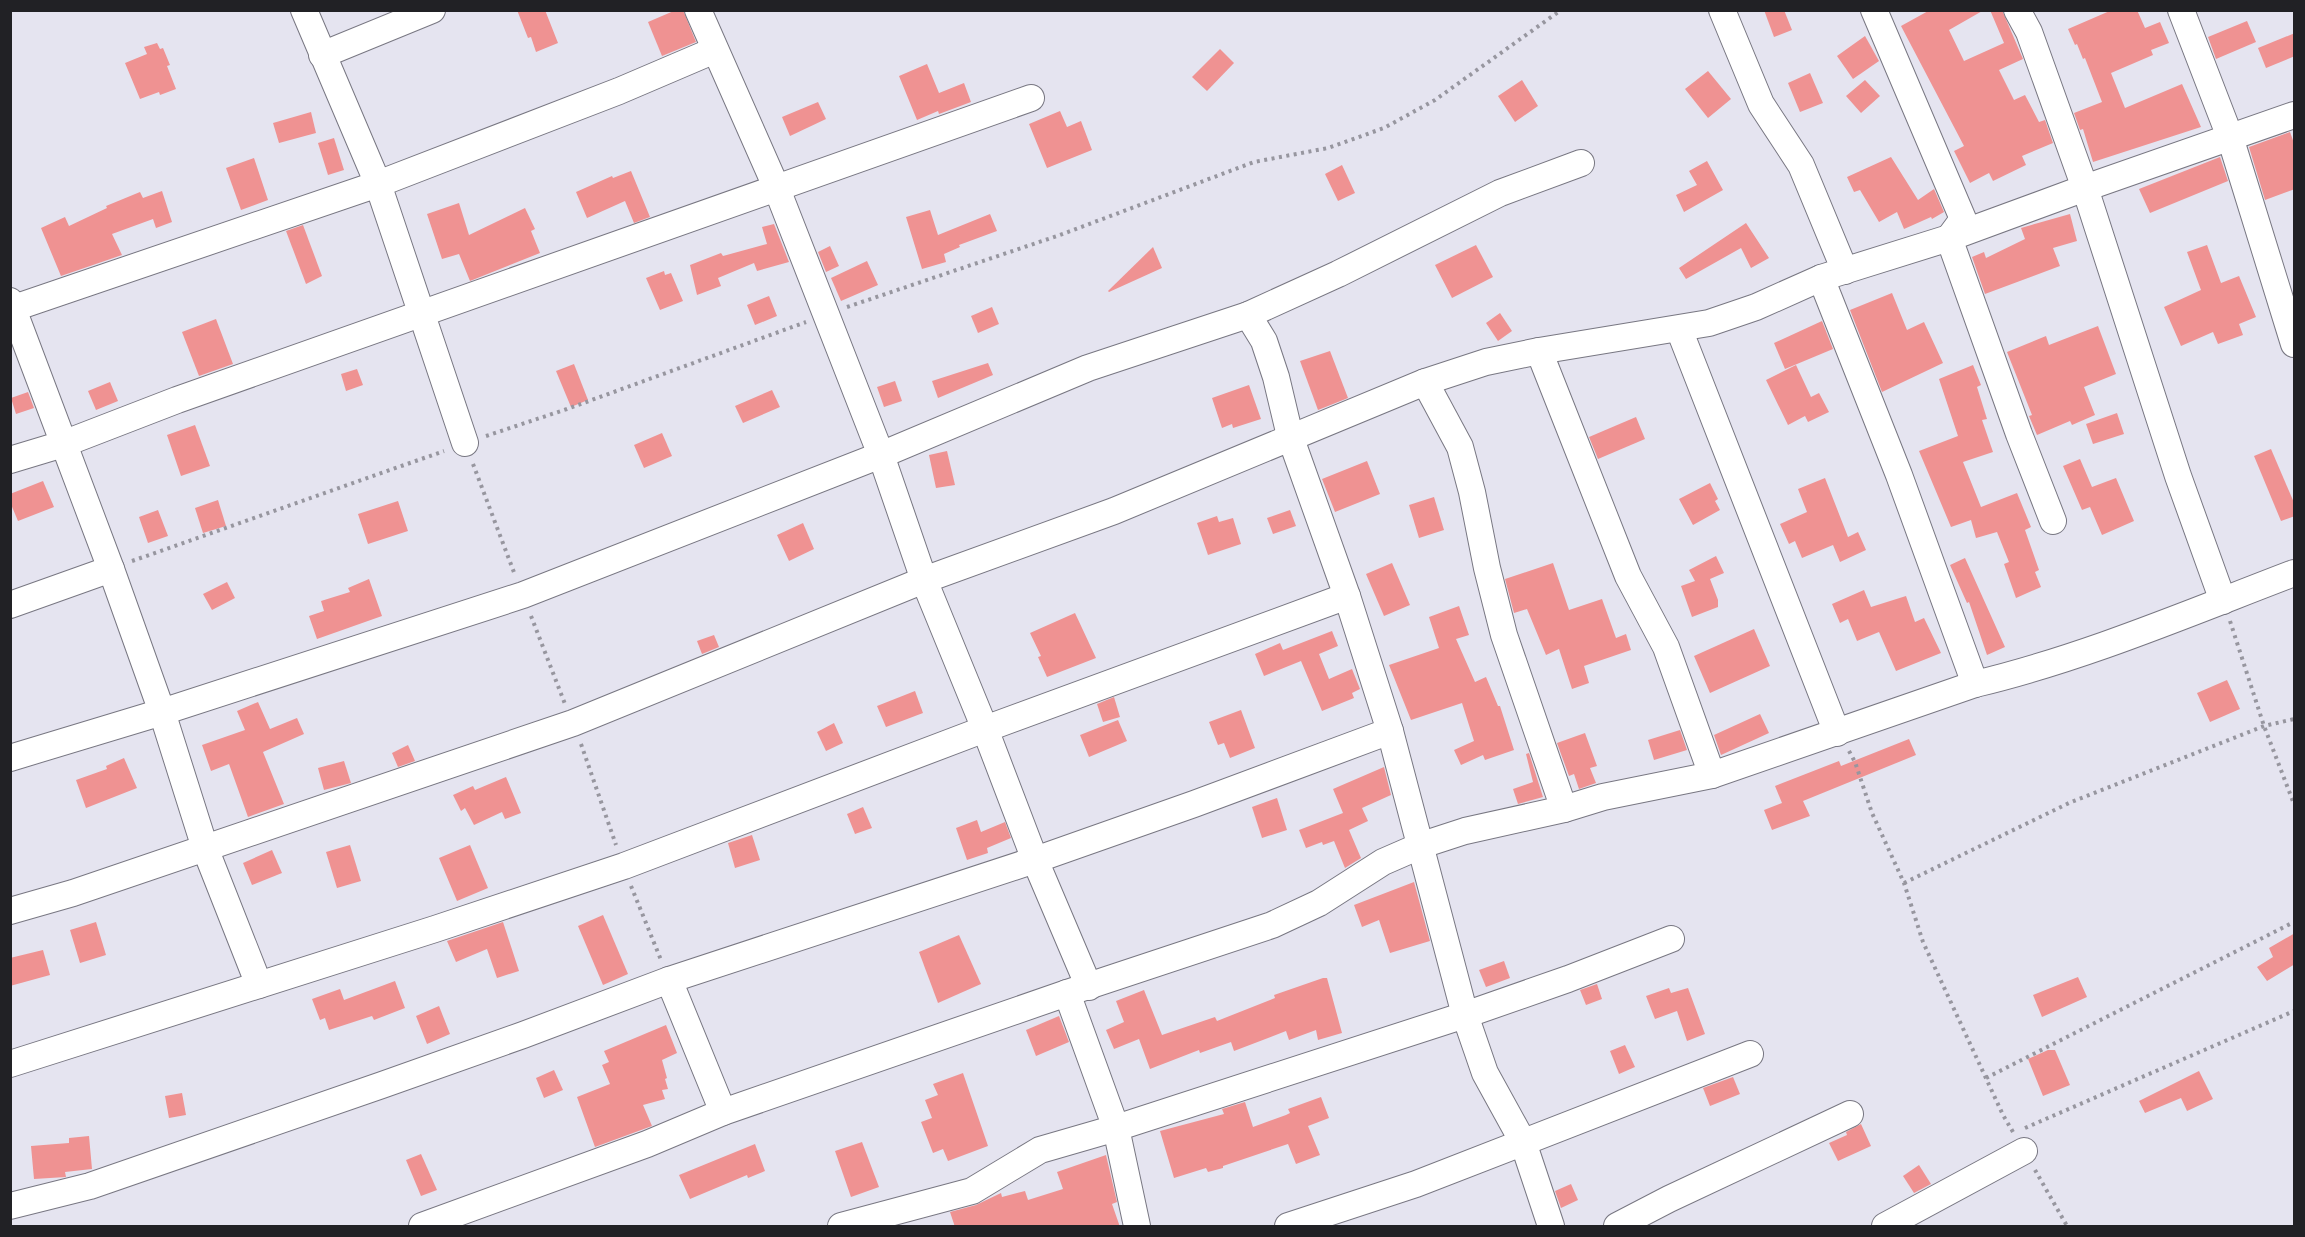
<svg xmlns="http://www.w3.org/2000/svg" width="2305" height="1237" viewBox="0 0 2305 1237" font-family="'PT Sans',sans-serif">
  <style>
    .building { fill: #ef9292 }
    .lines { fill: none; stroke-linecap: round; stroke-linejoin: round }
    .minor-casing { stroke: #787782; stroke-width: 28 }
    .path { stroke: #97969f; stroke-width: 4; stroke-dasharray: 3 4.5; stroke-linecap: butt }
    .minor { stroke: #fff; stroke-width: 26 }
  </style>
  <rect width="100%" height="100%" fill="#e5e4f0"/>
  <g class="building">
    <polygon points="517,10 545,10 558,43 536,52 531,37 528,38"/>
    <polygon points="676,10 683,10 696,42 662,56 648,22"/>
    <polygon points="1764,10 1784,10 1792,30 1774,37"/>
    <polygon points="1930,10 1984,10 1949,30 1964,61 2004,43 1990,10 2002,10 2023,59 1999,70 2014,100 2025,95 2039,122 2045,120 2053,143 2022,156 2026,165 1993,181 1989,173 1970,183 1954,151 1964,146 1901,26"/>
    <polygon points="2112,10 2137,10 2145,28 2160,22 2169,43 2151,50 2153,55 2111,73 2125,108 2182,84 2201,127 2093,162 2083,129 2080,130 2074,113 2102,102 2085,58 2083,59 2077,44 2075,45 2068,29"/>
    <polygon points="2247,21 2256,42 2216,59 2208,37"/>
    <polygon points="2295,33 2295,56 2266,68 2258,48"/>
    <polygon points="1865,36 1879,61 1853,79 1837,56"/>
    <polygon points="157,43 160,49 163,48 170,65 167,66 176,89 160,95 159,92 140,99 125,63 147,54 144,47"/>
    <polygon points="1220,49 1234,63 1207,91 1192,77"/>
    <polygon points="927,64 939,93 964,83 971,102 939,114 938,111 917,120 899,76"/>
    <polygon points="1708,71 1731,99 1708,118 1685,89"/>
    <polygon points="1810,73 1823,103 1800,112 1788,83"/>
    <polygon points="1522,80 1538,106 1515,122 1498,96"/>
    <polygon points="1865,80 1880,96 1861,113 1846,96"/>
    <polygon points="818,102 826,119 790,136 782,117"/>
    <polygon points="1060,111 1067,127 1081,121 1092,150 1047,168 1029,124"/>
    <polygon points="311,112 316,133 279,143 273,123"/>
    <polygon points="2290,132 2295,146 2295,189 2265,200 2249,147"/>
    <polygon points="334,138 344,170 328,175 318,143"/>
    <polygon points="1891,157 1918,200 1934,189 1944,212 1932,219 1931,217 1904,229 1897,212 1879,222 1860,190 1854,192 1847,177"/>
    <polygon points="2220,157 2228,181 2150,213 2139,189"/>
    <polygon points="254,158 268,200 241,210 226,168"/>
    <polygon points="1707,161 1723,190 1684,212 1676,195 1697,185 1689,171"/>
    <polygon points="1342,165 1355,193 1338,201 1325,174"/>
    <polygon points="631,171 650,217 634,223 625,201 587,218 576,192 612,176 613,178"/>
    <polygon points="162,191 172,222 156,228 153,219 112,234 122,255 61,276 41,228 65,217 69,226 107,208 106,206 140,192 143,198"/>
    <polygon points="459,203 469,235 525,208 535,229 531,231 540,253 470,281 459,254 442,259 427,214"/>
    <polygon points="930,210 938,235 990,214 997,231 959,245 960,247 944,254 946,262 922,269 906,217"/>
    <polygon points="2070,214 2077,241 2053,248 2060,266 1985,294 1972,257 1984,252 1986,258 2025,239 2021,228"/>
    <polygon points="1746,223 1769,258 1751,268 1741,248 1686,279 1679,268"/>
    <polygon points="774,224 789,262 757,271 754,263 718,278 721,286 697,295 690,265 721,253 723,256 767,244 762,227"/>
    <polygon points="303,225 322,276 306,284 286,231"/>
    <polygon points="1476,245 1493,277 1452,298 1435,265"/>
    <polygon points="2207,245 2221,283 2239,276 2256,317 2239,324 2243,335 2218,344 2213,332 2181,346 2164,307 2201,290 2187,252"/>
    <polygon points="830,246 839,266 826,272 818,252"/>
    <polygon points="1153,247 1162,268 1109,292 1108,291"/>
    <polygon points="867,261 878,285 841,301 831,278"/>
    <polygon points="664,271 665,275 671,273 683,301 660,310 646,278"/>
    <polygon points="1892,293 1907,330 1924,322 1943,363 1882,392 1850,310"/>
    <polygon points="769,296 777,316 755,325 747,305"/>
    <polygon points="992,307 999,324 978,333 971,316"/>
    <polygon points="1500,313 1512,331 1498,341 1486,323"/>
    <polygon points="216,319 233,364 199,376 182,332"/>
    <polygon points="1822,321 1833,349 1785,369 1774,343"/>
    <polygon points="2098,326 2116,374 2084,387 2095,415 2072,425 2070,421 2037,435 2029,416 2032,415 2007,352 2046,336 2049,345"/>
    <polygon points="1330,351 1348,398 1318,410 1300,361"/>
    <polygon points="988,363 993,375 938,398 932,381"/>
    <polygon points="574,364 588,400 571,407 556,371"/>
    <polygon points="1796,365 1811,397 1819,393 1829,412 1808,422 1805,416 1788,425 1766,380"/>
    <polygon points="1973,365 1981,385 1977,387 1987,419 1982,420 1993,452 1963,462 1981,507 2017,493 2031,527 2025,530 2039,570 2035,572 2041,587 2016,598 2004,564 2009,562 1997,532 1976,538 1971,520 1951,527 1919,451 1958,436 1939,379"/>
    <polygon points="357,369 363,385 346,391 341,374"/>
    <polygon points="895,381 902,401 884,407 877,387"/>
    <polygon points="110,382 118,401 96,410 88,391"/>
    <polygon points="1249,385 1261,419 1233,428 1232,424 1222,428 1212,398"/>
    <polygon points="772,390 780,407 743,423 735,406"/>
    <polygon points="28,392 34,408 16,414 11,398"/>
    <polygon points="2117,413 2124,434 2093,444 2086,424"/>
    <polygon points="1636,417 1645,439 1598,459 1589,437"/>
    <polygon points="195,425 210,466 181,476 167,435"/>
    <polygon points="662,433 672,456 644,468 634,445"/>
    <polygon points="2271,449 2295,505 2295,516 2281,521 2254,456"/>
    <polygon points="947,451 955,485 936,488 929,455"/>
    <polygon points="2080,459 2092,487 2116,478 2134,521 2102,535 2090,507 2082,510 2063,466"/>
    <polygon points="1367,461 1380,494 1335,512 1322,479"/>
    <polygon points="1825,478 1848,537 1858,532 1866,550 1840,562 1833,545 1802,558 1795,541 1789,544 1780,524 1807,512 1798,489"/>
    <polygon points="43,481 54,507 18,521 10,502 10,494"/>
    <polygon points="1710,483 1718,499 1715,501 1720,510 1693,525 1679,499"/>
    <polygon points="1434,497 1444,530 1419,538 1409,505"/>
    <polygon points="218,500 226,526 203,533 195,508"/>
    <polygon points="398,501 408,531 368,544 358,514"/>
    <polygon points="158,510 168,536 148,543 139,517"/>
    <polygon points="1290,510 1296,526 1273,534 1267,518"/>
    <polygon points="1217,516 1219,522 1233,518 1241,544 1208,555 1197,523"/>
    <polygon points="803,523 814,549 789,561 777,535"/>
    <polygon points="1716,556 1724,573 1710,579 1718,600 1718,607 1692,617 1681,586 1695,581 1689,570"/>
    <polygon points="1965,558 2005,647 1987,655 1969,602 1967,603 1950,565"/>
    <polygon points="1392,563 1410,605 1384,616 1366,574"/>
    <polygon points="1553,563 1569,610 1602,599 1616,638 1626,634 1631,650 1584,666 1589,683 1572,689 1559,649 1546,655 1527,609 1514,613 1505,579"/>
    <polygon points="369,579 382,616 317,639 309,616 324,611 321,601 350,592 348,588"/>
    <polygon points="227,582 235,598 212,610 203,594"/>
    <polygon points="1864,590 1871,607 1906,596 1915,622 1924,618 1941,653 1896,671 1879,632 1857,641 1848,619 1840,623 1832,604"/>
    <polygon points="1459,606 1469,635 1456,639 1475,682 1486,677 1498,706 1500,706 1514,750 1485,760 1483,755 1461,765 1454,750 1474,741 1462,703 1411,720 1389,665 1439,648 1429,617"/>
    <polygon points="1075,613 1096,658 1047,677 1038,657 1041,656 1030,633"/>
    <polygon points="1754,629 1770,666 1710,693 1694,656"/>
    <polygon points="1332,631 1338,646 1319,654 1329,679 1352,669 1360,689 1352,693 1354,698 1322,711 1301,661 1264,676 1255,654 1280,643 1283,650"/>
    <polygon points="714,635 719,647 702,654 697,641"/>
    <polygon points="2227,680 2240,709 2210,722 2197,693"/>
    <polygon points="915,691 923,713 886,727 877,706"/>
    <polygon points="1114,697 1120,717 1103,722 1097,704"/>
    <polygon points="258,702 270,729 297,718 304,734 263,752 284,804 248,817 229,764 211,771 202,745 245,730 237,711"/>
    <polygon points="1241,710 1255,748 1230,758 1224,743 1218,745 1209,722"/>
    <polygon points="1760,714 1769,733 1721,755 1714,735"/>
    <polygon points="1118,720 1127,741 1089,757 1080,735"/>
    <polygon points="834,723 843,743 826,751 817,732"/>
    <polygon points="1680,730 1687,750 1654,760 1648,740"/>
    <polygon points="1585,733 1597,766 1590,768 1596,783 1579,789 1574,774 1569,776 1557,743"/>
    <polygon points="1909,739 1916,755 1803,801 1810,816 1772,830 1764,810 1782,803 1775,786 1839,761 1841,766"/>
    <polygon points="408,745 415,761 398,767 392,753"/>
    <polygon points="1529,753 1543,797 1518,804 1513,789 1533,782 1526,754"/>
    <polygon points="124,758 137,788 86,808 76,780 107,769 106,766"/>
    <polygon points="344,761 351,783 324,790 318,768"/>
    <polygon points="1384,767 1391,795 1362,808 1368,821 1349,830 1361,858 1345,868 1334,841 1323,845 1322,842 1306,848 1299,830 1343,813 1333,789"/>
    <polygon points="506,777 521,813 505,819 502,812 474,825 465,808 461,811 453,795 473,786 475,790"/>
    <polygon points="1277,798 1287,830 1262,838 1252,807"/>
    <polygon points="863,807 872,828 855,834 847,814"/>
    <polygon points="977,820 981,832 1005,822 1011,838 987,848 988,853 967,860 956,828"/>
    <polygon points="752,835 760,860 735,868 728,843"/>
    <polygon points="350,845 361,881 337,888 326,852"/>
    <polygon points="470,845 488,888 457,901 439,858"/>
    <polygon points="272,850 282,873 252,885 243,863"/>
    <polygon points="1414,882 1430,941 1390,953 1379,920 1362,927 1354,905"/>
    <polygon points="603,915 628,974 603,985 578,926"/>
    <polygon points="96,922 106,955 80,963 70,930"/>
    <polygon points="503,922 519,971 497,978 487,949 456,962 447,941"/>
    <polygon points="2295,933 2295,964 2267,981 2257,967 2273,957 2269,948"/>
    <polygon points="959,935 981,984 938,1003 919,952"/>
    <polygon points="43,950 50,975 10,986 10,958"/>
    <polygon points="1504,961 1510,978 1486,987 1479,970"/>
    <polygon points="2078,977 2087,997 2042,1017 2033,995"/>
    <polygon points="1323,978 1327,978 1342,1033 1318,1040 1316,1030 1289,1040 1286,1031 1234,1051 1231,1042 1200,1053 1199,1050 1150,1069 1139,1039 1114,1049 1106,1030 1124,1022 1116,1001 1144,990 1162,1035 1215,1017 1217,1021 1275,998 1274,995"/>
    <polygon points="395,981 405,1008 374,1020 372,1016 329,1030 325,1018 320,1020 312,999 340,989 344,1000"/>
    <polygon points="1597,984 1602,999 1586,1005 1580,990"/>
    <polygon points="1669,988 1671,993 1688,988 1705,1034 1687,1041 1677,1011 1655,1019 1646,996"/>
    <polygon points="439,1006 450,1034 427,1044 416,1016"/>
    <polygon points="1059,1016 1069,1042 1036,1056 1026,1030"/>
    <polygon points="666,1025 677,1053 662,1060 667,1078 665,1079 668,1089 662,1090 665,1099 643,1105 652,1126 595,1147 577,1097 610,1084 602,1065 609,1062 604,1051"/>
    <polygon points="1625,1045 1635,1067 1619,1074 1610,1051"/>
    <polygon points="2048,1050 2055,1050 2070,1085 2043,1096 2028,1059"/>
    <polygon points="554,1070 563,1090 544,1098 536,1078"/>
    <polygon points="2199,1071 2213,1099 2187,1111 2181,1098 2145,1113 2139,1101"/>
    <polygon points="963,1073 988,1146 948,1161 943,1149 933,1153 921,1122 932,1118 925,1100 938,1095 933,1084"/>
    <polygon points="1733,1077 1740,1094 1710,1106 1703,1088"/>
    <polygon points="182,1093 186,1115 169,1118 165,1096"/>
    <polygon points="1321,1097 1329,1118 1308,1126 1320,1155 1296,1164 1288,1144 1223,1166 1223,1168 1208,1172 1206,1168 1174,1178 1160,1131 1224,1114 1222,1109 1245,1102 1253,1127 1286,1115 1290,1113 1288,1109"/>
    <polygon points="1861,1124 1871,1146 1838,1161 1829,1143 1847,1135 1846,1132"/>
    <polygon points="89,1136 92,1169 65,1172 66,1177 34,1179 31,1146 69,1143 69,1138"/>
    <polygon points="862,1142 879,1187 851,1197 835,1151"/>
    <polygon points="755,1144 765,1171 748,1178 747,1175 690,1199 679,1175"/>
    <polygon points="421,1154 437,1190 421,1196 406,1160"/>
    <polygon points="1106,1155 1117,1202 1112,1204 1120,1227 955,1227 950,1212 976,1205 1001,1193 1002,1197 1025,1191 1028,1200 1063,1189 1057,1172"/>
    <polygon points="1919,1165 1931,1184 1914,1193 1903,1176"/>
    <polygon points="1571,1184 1578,1200 1561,1208 1555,1191"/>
  </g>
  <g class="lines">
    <g class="minor-casing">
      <g id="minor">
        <polyline points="304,10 378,184 465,443"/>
        <polyline points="698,10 777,189 881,455 924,580 985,729 1035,860 1089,987"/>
        <polyline points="1722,10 1761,104 1801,165 1845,271"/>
        <polyline points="1874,10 1963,219 1949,238 2019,434 2053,521"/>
        <polyline points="2017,10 2029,32 2085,188 2178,476 2223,601"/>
        <polyline points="2181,10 2230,137 2294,344"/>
        <polyline points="322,55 432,10"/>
        <polyline points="1821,278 1899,475 1975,684"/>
        <polyline points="10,301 111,569 162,712 205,848 259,985"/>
        <polyline points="14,308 378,184 619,91 715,50"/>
        <polyline points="1248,315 1264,341 1276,377 1290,436 1347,596 1390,731 1465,1015 1485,1073 1523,1142 1551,1226"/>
        <polyline points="1679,329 1837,733"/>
        <polyline points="1539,351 1628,576 1666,647 1712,775"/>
        <polyline points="1425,382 1460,447 1472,492 1487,568 1504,635 1564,809"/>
        <polyline points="10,460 63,444 177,400 1031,98"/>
        <polyline points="10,605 111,569"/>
        <polyline points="10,758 162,712 523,595 881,455 1088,368 1248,315 1338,274 1500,193 1581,163"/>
        <polyline points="10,911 73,893 573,723 924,580 1114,511 1425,382 1486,362 1539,351 1709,323 1756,307 1821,278 1949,238 2085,188 2294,115"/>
        <polyline points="669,980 723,1112"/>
        <polyline points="1067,993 1116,1128 1137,1226"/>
        <polyline points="10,1064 435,929 624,866 985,729 1347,596"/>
        <polyline points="10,1206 90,1186 382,1085 523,1035 669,980 1035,860 1194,804 1390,731"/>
        <path d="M422 1226 647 1144 723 1112 1067 993 1272 925 1319 903 1383 862 1422 845 1465 831 1564 809 1603 797 1712 775 1975 684C2084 658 2189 613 2294 573"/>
        <polyline points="841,1226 972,1191 1040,1150 1116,1128 1465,1015 1568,979 1671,939"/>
        <polyline points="1288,1226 1416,1184 1750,1054"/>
        <polyline points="1617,1226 1669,1199 1850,1114"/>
        <polyline points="1885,1226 2024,1151"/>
      </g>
    </g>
    <g class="path">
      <polyline points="847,307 1060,235 1254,162 1328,148 1384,128 1435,100 1561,10"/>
      <polyline points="486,436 567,409 806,322"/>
      <polyline points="473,464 515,575"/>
      <polyline points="132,561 444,451"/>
      <polyline points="531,616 565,704"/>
      <polyline points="2230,621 2264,726 2294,804"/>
      <polyline points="581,744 616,845"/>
      <polyline points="1849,751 1855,762 1872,813 1904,883 1923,942 2003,1115 2013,1132"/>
      <polyline points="1904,883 2069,803 2264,726 2294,719"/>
      <polyline points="631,886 661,960"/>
      <polyline points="1986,1078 2294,922"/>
      <polyline points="2025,1128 2294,1011"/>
      <polyline points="2035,1170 2067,1226"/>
    </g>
    <use href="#minor" class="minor"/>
  </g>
  <rect width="2305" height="1237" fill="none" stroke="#212125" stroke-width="24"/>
</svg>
